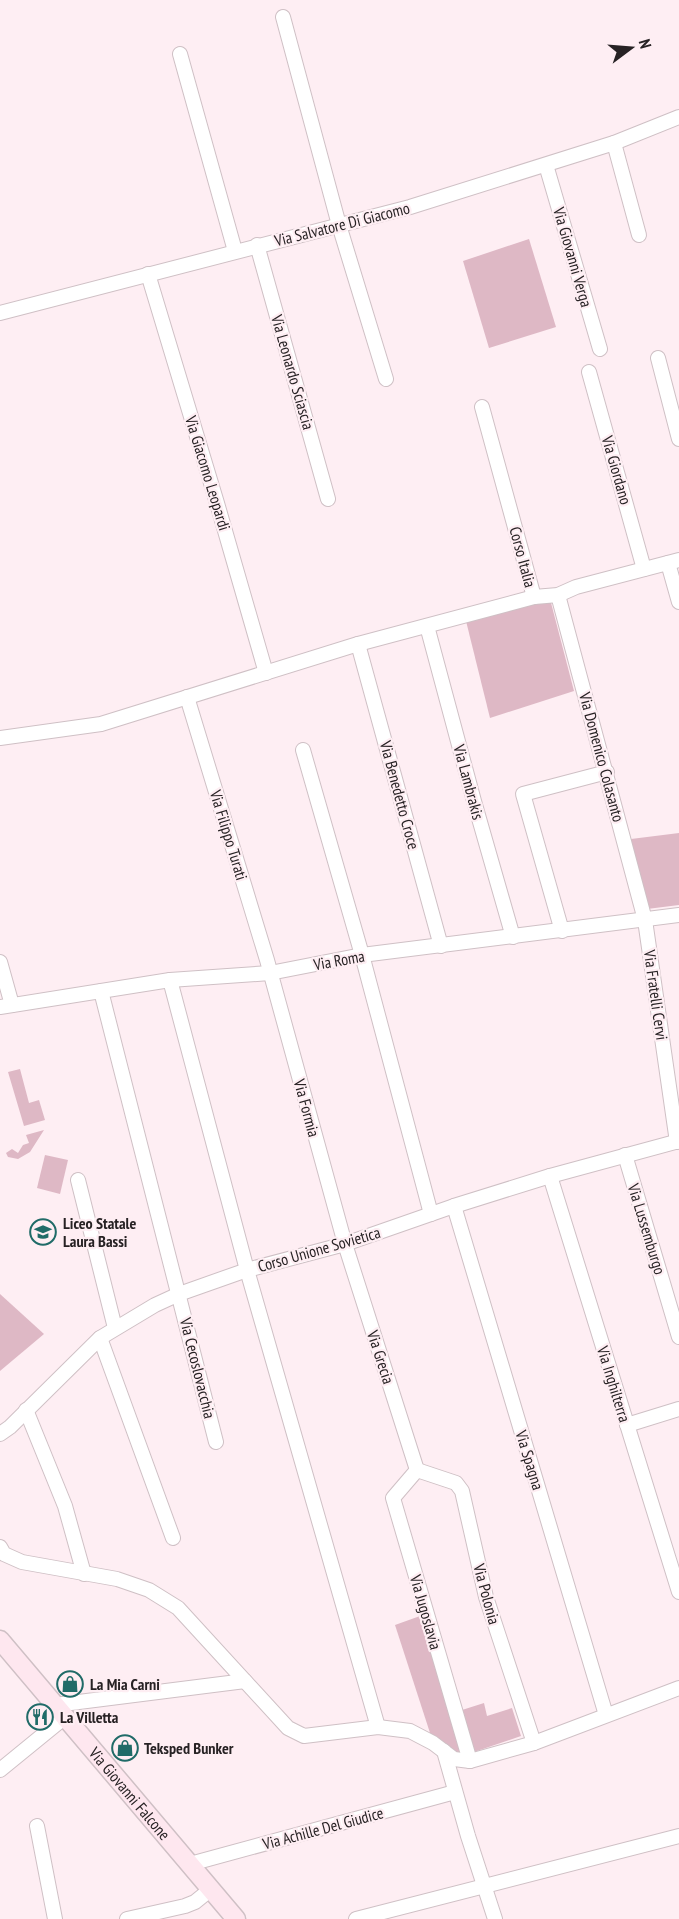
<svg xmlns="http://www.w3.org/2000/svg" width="679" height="1919" viewBox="0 0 679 1919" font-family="'PT Sans Narrow',sans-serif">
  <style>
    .green { fill: #deb8c5 }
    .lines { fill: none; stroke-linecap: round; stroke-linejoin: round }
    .minor-casing { stroke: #cfc0c5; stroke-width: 16 }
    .secondary-casing { stroke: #cfc0c5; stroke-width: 21 }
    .minor { stroke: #fff; stroke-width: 14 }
    .secondary { stroke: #fee7ef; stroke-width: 18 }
    .labels { text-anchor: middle; stroke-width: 4.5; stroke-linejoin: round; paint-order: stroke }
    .street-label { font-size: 16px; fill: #272224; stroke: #feeef3 }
    .poi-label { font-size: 16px; font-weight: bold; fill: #272224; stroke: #feeef3; text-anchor: start }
  </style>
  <rect width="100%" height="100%" fill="#feeef3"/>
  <g class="green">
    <polygon points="529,239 556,327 489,348 463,261"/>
    <polygon points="550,599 574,691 490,718 466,621"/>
    <polygon points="679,833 679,905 647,909 631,839"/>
    <polygon points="20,1069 29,1103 39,1100 45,1120 24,1126 8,1072"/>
    <polygon points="44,1130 30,1152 18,1159 8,1157 6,1153 12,1149 18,1153 23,1145 29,1143 26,1135"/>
    <polygon points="45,1155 68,1160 60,1194 37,1188"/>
    <polygon points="0,1294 44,1334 0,1371"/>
    <polygon points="420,1616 441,1680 461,1755 457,1756 431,1736 395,1625"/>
    <polygon points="484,1703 487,1716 512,1708 521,1736 474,1752 462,1710"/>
  </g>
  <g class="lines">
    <g class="minor-casing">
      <g id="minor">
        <polyline points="283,17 339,225 386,379"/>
        <polyline points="180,54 235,251"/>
        <polyline points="614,143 639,235"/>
        <polyline points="546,165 600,349"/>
        <polyline points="257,245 328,499"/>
        <polyline points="148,274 217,503 266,673"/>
        <polyline points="0,313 410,207 614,143 679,117"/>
        <polyline points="658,358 679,439"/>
        <polyline points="589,372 644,569"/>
        <polyline points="482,407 534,597"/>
        <polyline points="668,563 679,602"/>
        <polyline points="558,595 645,920 677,1142"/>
        <polyline points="427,626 474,801 513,937"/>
        <polyline points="358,644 441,946"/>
        <polyline points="187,697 267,960 345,1244 417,1470"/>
        <polyline points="0,738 101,724 358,644 534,597 558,595 576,587 679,560"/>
        <polyline points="303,750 362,955 431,1214"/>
        <polyline points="562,931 523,794 607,772"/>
        <polyline points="0,962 12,1005"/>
        <polyline points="170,980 247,1270 378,1727"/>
        <polyline points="101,991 216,1442"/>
        <polyline points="0,1007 170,980 270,973 362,955 679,915"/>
        <polyline points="625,1155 679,1337"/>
        <polyline points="550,1176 679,1592"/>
        <polyline points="78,1180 115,1328"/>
        <polyline points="454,1206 606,1715"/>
        <polyline points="100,1338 173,1538"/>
        <polyline points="26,1410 65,1506 84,1574"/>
        <polyline points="627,1425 679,1409"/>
        <polyline points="0,1434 10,1427 100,1338 155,1305 179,1294 247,1270 345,1244 454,1206 550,1176 679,1141"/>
        <polyline points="417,1470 456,1483 462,1491 486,1597 534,1743"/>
        <polyline points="417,1470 393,1498 470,1761"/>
        <polyline points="0,1547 4,1554 22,1562 117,1579 149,1590 178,1608 288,1728 304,1736 378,1727 410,1731 433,1743 454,1759 470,1761 534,1743 679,1688"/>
        <polyline points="55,1705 245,1681"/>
        <polyline points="444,1751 468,1836 495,1919"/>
        <polyline points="0,1770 65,1717"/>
        <polyline points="37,1826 55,1919"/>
        <polyline points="190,1864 455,1792"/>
        <polyline points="127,1919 185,1906 195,1902 211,1889"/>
        <polyline points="356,1919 679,1836"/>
      </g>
    </g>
    <g class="secondary-casing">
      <g id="secondary">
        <path id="s1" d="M0 1640 236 1919"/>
      </g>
    </g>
    <use href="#minor" class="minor"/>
    <use href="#secondary" class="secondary"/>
  </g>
  <defs>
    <g id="school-ring" transform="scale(1.35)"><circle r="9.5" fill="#feeef3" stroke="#206b68" stroke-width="1.5"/><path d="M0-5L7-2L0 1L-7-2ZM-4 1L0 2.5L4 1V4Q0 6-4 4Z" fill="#206b68"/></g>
    <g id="shop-ring" transform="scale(1.35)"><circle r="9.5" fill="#feeef3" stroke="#206b68" stroke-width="1.5"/><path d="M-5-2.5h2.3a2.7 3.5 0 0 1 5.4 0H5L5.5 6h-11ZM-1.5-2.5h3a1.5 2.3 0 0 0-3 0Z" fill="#206b68"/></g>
    <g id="restaurant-ring" transform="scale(1.35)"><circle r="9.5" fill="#feeef3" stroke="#206b68" stroke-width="1.5"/><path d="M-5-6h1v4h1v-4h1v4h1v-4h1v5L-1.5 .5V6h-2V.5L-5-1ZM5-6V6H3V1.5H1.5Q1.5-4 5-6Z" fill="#206b68"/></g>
  </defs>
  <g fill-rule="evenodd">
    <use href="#school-ring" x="43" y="1232"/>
    <use href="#shop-ring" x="70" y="1684"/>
    <use href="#restaurant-ring" x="40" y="1717"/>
    <use href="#shop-ring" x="125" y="1748"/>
  </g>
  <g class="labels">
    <g class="street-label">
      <text transform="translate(342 224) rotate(-14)" y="6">Via Salvatore Di Giacomo</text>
      <text transform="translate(573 257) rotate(74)" y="6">Via Giovanni Verga</text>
      <text transform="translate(293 372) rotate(74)" y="6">Via Leonardo Sciascia</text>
      <text transform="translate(617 470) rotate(74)" y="6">Via Giordano</text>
      <text transform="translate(208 473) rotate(73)" y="6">Via Giacomo Leopardi</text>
      <text transform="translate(523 557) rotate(75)" y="6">Corso Italia</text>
      <text transform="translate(602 757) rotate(75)" y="6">Via Domenico Colasanto</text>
      <text transform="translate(469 782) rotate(75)" y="6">Via Lambrakis</text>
      <text transform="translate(400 795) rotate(75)" y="6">Via Benedetto Croce</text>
      <text transform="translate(229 835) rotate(73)" y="6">Via Filippo Turati</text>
      <text transform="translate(339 960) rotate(-10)" y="6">Via Roma</text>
      <text transform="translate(656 995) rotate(82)" y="6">Via Fratelli Cervi</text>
      <text transform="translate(307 1108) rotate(75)" y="6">Via Formia</text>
      <text transform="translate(647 1229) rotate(73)" y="6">Via Lussemburgo</text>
      <text transform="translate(319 1249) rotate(-16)" y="6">Corso Unione Sovietica</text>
      <text transform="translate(381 1357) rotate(72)" y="6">Via Grecia</text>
      <text transform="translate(198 1368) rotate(76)" y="6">Via Cecoslovacchia</text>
      <text transform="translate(614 1384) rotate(73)" y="6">Via Inghilterra</text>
      <text transform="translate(530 1460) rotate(73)" y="6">Via Spagna</text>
      <text transform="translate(487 1594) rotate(75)" y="6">Via Polonia</text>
      <text transform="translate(426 1612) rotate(74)" y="6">Via Jugoslavia</text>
      <text dy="6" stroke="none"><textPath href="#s1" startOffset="201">Via Giovanni Falcone</textPath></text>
      <text transform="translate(323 1828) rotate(-15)" y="6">Via Achille Del Giudice</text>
    </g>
    <g class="poi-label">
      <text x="63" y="1229">Liceo Statale<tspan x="63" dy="18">Laura Bassi</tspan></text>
      <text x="90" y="1690">La Mia Carni</text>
      <text x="60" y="1723">La Villetta</text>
      <text x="144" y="1754">Teksped Bunker</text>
    </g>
  </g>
  <g transform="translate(631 48) rotate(74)" stroke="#feeef3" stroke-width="4.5" paint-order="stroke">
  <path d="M0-4.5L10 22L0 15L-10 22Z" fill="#272224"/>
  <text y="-9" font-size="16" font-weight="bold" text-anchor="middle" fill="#272224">N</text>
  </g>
</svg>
